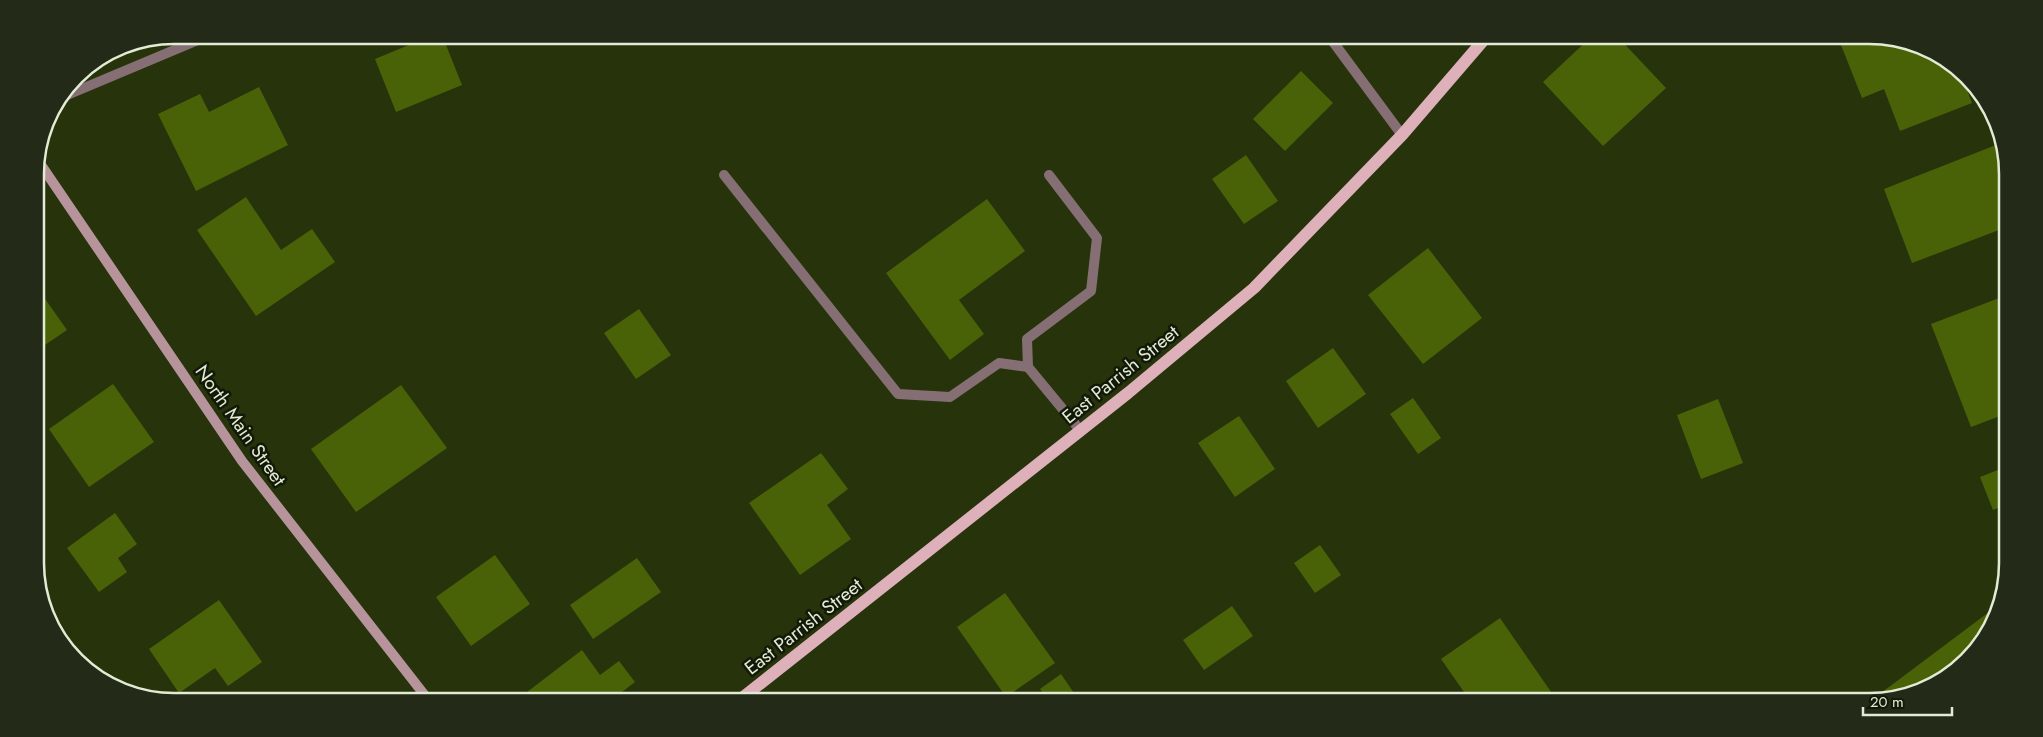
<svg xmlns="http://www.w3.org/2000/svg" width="2043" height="737" font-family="Jost,sans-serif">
	<rect width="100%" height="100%" fill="#27330b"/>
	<g fill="#4a6207">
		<polygon points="433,35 442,35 462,85 396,112 375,59"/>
		<polygon points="1593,35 1616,35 1666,88 1603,146 1543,82"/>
		<polygon points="1837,35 1869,35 1914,42 1961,74 1972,103 1900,131 1884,89 1862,98"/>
		<polygon points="1301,71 1333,103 1285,151 1253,119"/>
		<polygon points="259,87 288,145 196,191 158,114 200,94 209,112"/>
		<polygon points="2001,143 2007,155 2007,227 1912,263 1884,189"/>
		<polygon points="1246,155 1278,201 1244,224 1212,179"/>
		<polygon points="246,197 281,250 312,229 335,262 256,316 197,230"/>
		<polygon points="987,199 1025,251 959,300 984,334 950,360 886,273"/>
		<polygon points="1428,248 1482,318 1423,364 1368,295"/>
		<polygon points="36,286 67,330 36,351"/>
		<polygon points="2007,295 2008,413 1971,427 1931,324"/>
		<polygon points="639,309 671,355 636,379 604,333"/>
		<polygon points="1333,348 1366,394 1318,428 1286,381"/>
		<polygon points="113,384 154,442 89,487 49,429"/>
		<polygon points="401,385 447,448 356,512 311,449"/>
		<polygon points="1413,398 1441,438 1418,454 1390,414"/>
		<polygon points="1718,399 1743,463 1701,479 1677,415"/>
		<polygon points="1239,416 1275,469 1235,497 1198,443"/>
		<polygon points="821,453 848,489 827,505 851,539 800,575 749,503"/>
		<polygon points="2008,466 2008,504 1993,510 1980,477"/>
		<polygon points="115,513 137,544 118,558 127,572 99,592 67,548"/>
		<polygon points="1320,545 1341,575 1315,593 1294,563"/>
		<polygon points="495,555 530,604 471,646 436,597"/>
		<polygon points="637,558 661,592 593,639 570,605"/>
		<polygon points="1005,593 1055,663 1006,697 957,627"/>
		<polygon points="219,600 262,662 228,686 215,668 179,693 149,649"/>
		<polygon points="2001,603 2001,608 1954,673 1878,702 1869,702"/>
		<polygon points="1232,606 1253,636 1204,670 1183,640"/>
		<polygon points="1500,618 1558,702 1471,702 1441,659"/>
		<polygon points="582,650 600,675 619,661 635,682 609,702 514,702"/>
		<polygon points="1061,674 1080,702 1049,702 1040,689"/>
	</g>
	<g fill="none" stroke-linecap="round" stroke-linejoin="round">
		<g stroke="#856f74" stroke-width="10">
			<polyline points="724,175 898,394 950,397 999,363 1028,367"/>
			<polyline points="1049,175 1097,238 1091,291 1027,339 1028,367 1080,430"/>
		</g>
		<g stroke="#856f74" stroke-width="10">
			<polyline points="1328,35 1402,135"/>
			<polyline points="60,98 210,35"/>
		</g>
		<polyline stroke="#b7949b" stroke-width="10" points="37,159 242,461 430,702"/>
		<polyline stroke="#ddb0ba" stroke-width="12" points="737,702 1128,393 1254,288 1402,135 1488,35"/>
	</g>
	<g text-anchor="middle" stroke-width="5" stroke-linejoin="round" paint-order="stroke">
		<g font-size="19" fill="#e2ebd4" stroke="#131908">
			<text transform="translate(1120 374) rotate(-39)" y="7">East Parrish Street</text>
			<text transform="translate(241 425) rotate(55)" y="7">North Main Street</text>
			<text transform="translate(803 626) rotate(-38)" y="7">East Parrish Street</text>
		</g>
	</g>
	<path d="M0 0H2043V737H0ZM174 44H1869A130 130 0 0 1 1999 174V563A130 130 0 0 1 1869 693H174A130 130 0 0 1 44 563V174A130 130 0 0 1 174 44Z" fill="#242a18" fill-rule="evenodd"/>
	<path fill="none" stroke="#e2ebd4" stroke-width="2.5" d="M174 44H1869A130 130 0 0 1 1999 174V563A130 130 0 0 1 1869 693H174A130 130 0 0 1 44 563V174A130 130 0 0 1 174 44Z"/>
	<path d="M1863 707v8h89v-8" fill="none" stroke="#e2ebd4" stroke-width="2.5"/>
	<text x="1870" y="707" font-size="15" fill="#e2ebd4" stroke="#131908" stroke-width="4" paint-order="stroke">20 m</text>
</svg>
